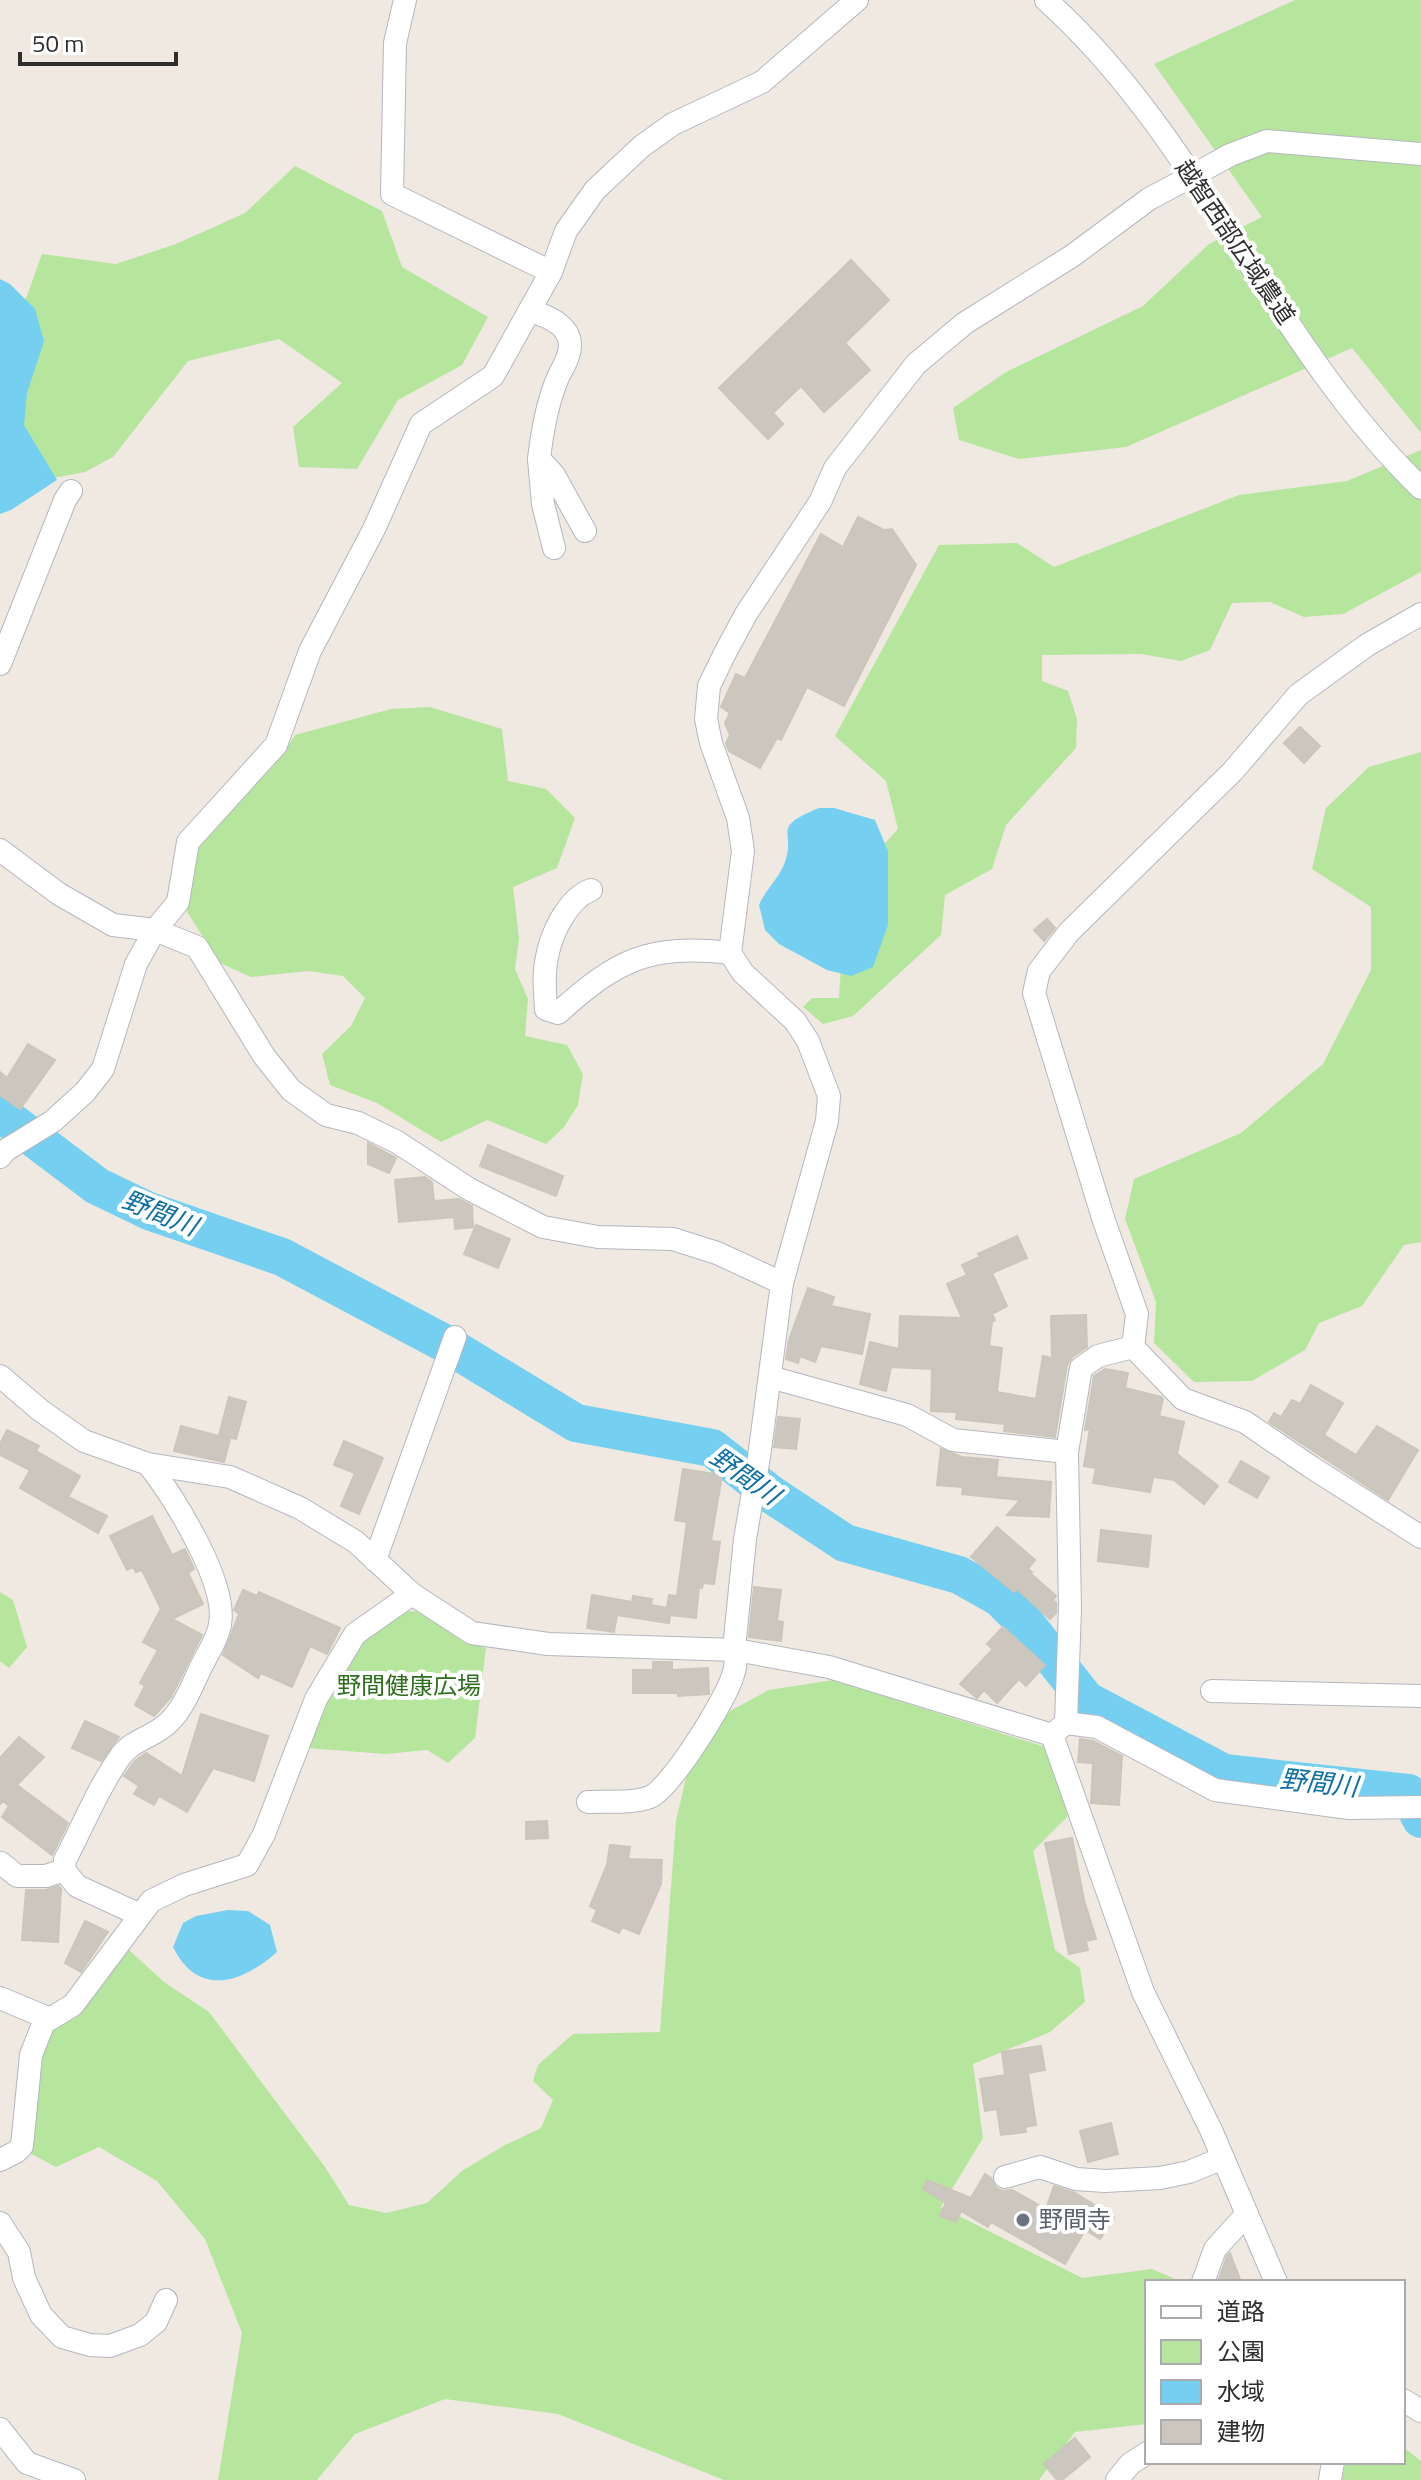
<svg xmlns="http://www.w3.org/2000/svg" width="1421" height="2480" font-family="'Titillium Web','Noto Sans JP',sans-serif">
	<rect width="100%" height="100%" fill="#efe9e1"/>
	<g fill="#b6e59e">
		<polygon points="1295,0 1421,0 1421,433 1352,348 1126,447 1019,459 959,440 953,408 1006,372 1143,306 1209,244 1262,217 1154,64"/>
		<polygon points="295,166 382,211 402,267 488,317 462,365 398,400 357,469 299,467 293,427 342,383 279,339 188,361 113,457 85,472 22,484 0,314 18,321 42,254 116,264 176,244 245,213"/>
		<polygon points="1421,450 1421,572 1343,614 1304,617 1270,602 1232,603 1210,650 1181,661 1141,654 1042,655 1042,681 1068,691 1077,719 1076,748 1006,825 992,869 945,895 941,935 853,1016 823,1024 803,1007 812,998 839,998 842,951 864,866 898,829 886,781 835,736 939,545 1017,543 1054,567 1239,495 1347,481"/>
		<polygon points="430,707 502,729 508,781 546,789 575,818 557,868 513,887 519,938 515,969 528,999 525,1036 567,1045 583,1074 578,1105 564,1127 546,1144 487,1120 441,1142 377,1103 330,1085 322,1054 351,1026 365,998 343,976 308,971 251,977 220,963 187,912 197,849 282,756 295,735 391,709"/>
		<polygon points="1421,752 1421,1242 1404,1245 1362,1306 1319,1323 1305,1350 1252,1381 1194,1382 1154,1343 1156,1302 1125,1219 1134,1179 1241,1133 1323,1064 1371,970 1371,907 1312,869 1326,808 1369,767"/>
		<polygon points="0,1592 13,1600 27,1647 9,1668 0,1661"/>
		<polygon points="417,1611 462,1641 486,1648 475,1738 448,1763 427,1750 386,1754 307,1748 313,1720 358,1638 399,1612"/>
		<polygon points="833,1680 1045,1747 1068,1816 1033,1851 1055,1950 1080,1968 1085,2002 1050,2032 973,2064 983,2138 941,2207 1082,2278 1152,2269 1182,2282 1147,2282 1147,2424 1075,2432 1039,2480 724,2480 558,2414 445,2399 355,2434 317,2480 218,2480 242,2333 205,2239 157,2181 99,2147 56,2167 26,2151 46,2030 80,2015 129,1950 164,1982 209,2012 325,2167 349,2205 386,2213 427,2203 462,2171 503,2146 541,2128 553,2100 533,2081 538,2065 573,2034 660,2032 676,1821 693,1748 730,1711 769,1690"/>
		<polygon points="1403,2447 1421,2461 1421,2480 1342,2480 1345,2462 1403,2462"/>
	</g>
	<g fill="#75cff0">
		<polygon points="0,279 10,284 35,309 44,341 27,393 24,425 57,480 11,510 0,514"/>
		<path d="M 819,808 L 834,808 L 875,820 L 888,851 L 888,925 L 873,967 L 851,976 L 827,970 L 779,944 L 765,930 L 759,905 C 765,891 776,881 783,867 C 799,831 767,829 819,808 Z"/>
		<path d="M 228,1910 L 248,1911 L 270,1925 L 277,1952 C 242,1983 198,1998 173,1947 L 183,1923 L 196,1916 Z"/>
	</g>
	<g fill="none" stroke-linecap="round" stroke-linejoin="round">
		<polyline stroke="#75cff0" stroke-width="38" points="0,1113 97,1186 149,1211 282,1257 446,1344 576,1423 712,1448 772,1495 845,1543 959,1575 1000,1598 1027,1625 1086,1700 1224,1773 1408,1793 1421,1819"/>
	</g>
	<g fill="#cbc7bf" stroke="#cbc5ba" stroke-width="2">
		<polygon points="851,260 889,300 845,343 870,370 824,412 801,386 773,413 783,424 768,439 719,388"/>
		<polygon points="858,517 884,530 892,529 916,565 844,706 807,687 781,740 777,738 760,768 729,751 726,743 730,735 725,723 730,713 721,707 736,674 745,678 821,534 843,547"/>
		<polygon points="1300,727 1320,746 1304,763 1284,743"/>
		<polygon points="1047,919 1055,928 1044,941 1034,930"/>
		<polygon points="28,1044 55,1060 20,1109 0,1095 0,1072 7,1078"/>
		<polygon points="368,1143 396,1158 389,1173 368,1164"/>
		<polygon points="488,1145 563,1176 556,1196 480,1166"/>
		<polygon points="425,1177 432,1182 434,1201 459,1199 472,1206 473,1227 455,1229 454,1217 399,1222 395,1180"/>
		<polygon points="476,1225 510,1239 498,1268 464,1254"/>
		<polygon points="1017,1236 1027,1258 992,1273 1007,1306 992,1314 995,1320 992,1322 989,1346 1002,1348 997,1392 1036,1399 1043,1356 1052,1358 1051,1316 1086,1315 1087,1347 1072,1357 1067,1365 1055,1437 1004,1431 1005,1424 956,1419 957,1412 931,1411 932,1369 891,1367 886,1391 860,1384 870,1342 899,1349 900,1316 962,1318 947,1284 967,1275 962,1265 980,1257 978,1254"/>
		<polygon points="808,1288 834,1297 831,1306 870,1314 862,1354 821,1346 815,1362 800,1356 798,1363 786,1359 789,1340"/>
		<polygon points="1105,1369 1128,1373 1125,1388 1161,1397 1163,1399 1159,1416 1184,1422 1177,1454 1218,1486 1204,1504 1174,1480 1153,1477 1150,1492 1093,1483 1096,1468 1084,1466 1090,1429 1085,1430 1094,1376"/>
		<polygon points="1311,1385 1343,1403 1324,1435 1356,1455 1377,1426 1418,1450 1388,1500 1269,1422 1274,1413 1281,1417 1292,1400 1300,1404"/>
		<polygon points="229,1397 246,1402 236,1439 219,1435"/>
		<polygon points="778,1417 800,1419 796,1449 774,1447"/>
		<polygon points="181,1426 230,1439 224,1462 174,1451"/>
		<polygon points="7,1430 39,1446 36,1451 80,1476 68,1497 107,1516 98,1533 20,1488 30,1470 0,1455 0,1444"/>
		<polygon points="344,1441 383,1458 359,1514 341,1506 355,1473 334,1465"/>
		<polygon points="941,1449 962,1457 998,1460 996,1477 1051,1482 1049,1517 1007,1515 1020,1500 962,1494 963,1487 937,1485"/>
		<polygon points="1241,1461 1269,1477 1257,1498 1229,1482"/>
		<polygon points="683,1469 722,1475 711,1541 720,1542 714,1584 703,1583 702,1588 699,1587 696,1618 670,1615 669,1623 617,1615 614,1632 587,1628 592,1595 632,1602 633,1596 652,1599 651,1605 667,1608 669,1595 677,1596 687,1522 675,1520"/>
		<polygon points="152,1516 172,1555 185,1549 194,1569 188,1573 203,1604 172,1619 202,1635 171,1697 154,1716 135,1705 145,1686 140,1683 158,1650 143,1642 161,1609 142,1570 136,1572 133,1567 127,1570 110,1536"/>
		<polygon points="997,1527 1035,1560 1028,1569 1032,1572 1030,1573 1056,1596 1053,1600 1056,1603 1056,1613 1050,1619 1017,1589 1014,1592 971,1557"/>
		<polygon points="1101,1530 1151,1536 1148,1567 1098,1561"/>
		<polygon points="754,1587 781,1590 777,1621 783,1622 781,1641 749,1637"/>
		<polygon points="243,1590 257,1596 259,1592 340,1628 327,1654 310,1646 292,1687 261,1673 258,1678 223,1655 239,1614 234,1610"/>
		<polygon points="1003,1627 1045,1665 1026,1686 1019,1679 997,1703 984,1690 977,1698 960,1684 993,1649 987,1644"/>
		<polygon points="653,1662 672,1662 672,1670 708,1668 709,1694 678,1696 678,1693 633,1693 633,1670 653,1670"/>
		<polygon points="350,1670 363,1676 354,1694 340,1686"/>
		<polygon points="201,1714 268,1736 254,1781 213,1768 187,1812 159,1796 154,1805 134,1794 139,1786 124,1776 135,1761 146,1753 182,1776"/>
		<polygon points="85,1721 119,1737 101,1761 72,1748"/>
		<polygon points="19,1737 44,1757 17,1785 68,1823 52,1855 2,1817 9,1806 3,1801 0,1804 0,1758"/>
		<polygon points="1080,1739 1093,1741 1122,1756 1119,1805 1091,1803 1093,1763 1078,1762"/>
		<polygon points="547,1821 548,1838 526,1839 526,1822"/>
		<polygon points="1072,1838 1084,1900 1096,1939 1086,1941 1088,1950 1069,1954 1045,1843"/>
		<polygon points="610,1845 630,1847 628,1859 662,1860 661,1884 639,1934 622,1927 619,1933 592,1921 597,1910 590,1906 607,1865"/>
		<polygon points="59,1886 61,1889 58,1942 22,1940 26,1890 46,1890"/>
		<polygon points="85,1921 108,1932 81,1972 65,1963"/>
		<polygon points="1041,2046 1045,2070 1028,2073 1036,2125 1025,2127 1026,2132 1001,2135 997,2109 985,2111 980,2079 1005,2075 1002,2052"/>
		<polygon points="1111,2123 1118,2154 1088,2162 1080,2131"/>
		<polygon points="985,2174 991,2178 996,2188 1002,2191 1012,2190 1046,2209 1054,2186 1075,2193 1114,2217 1100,2239 1085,2230 1065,2264 991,2222 988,2227 961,2211 956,2222 940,2216 946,2203 923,2189 927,2180 971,2198"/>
		<polygon points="1230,2253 1241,2282 1218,2282 1227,2256"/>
		<polygon points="1075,2438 1090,2457 1062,2480 1057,2480 1044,2464"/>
	</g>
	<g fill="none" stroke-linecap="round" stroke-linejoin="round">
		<defs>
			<g id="minor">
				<path d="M 1046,0 C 1200,138 1272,344 1421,488"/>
				<polyline points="551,272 566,231 595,190 642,146 673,124 762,82 857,0"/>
				<path d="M 529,311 C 550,316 578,329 568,356 C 565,366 558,375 555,385 C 546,409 542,433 539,459 L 554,475 L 585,531"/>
				<polyline points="539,459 543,504 554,548"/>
				<polyline points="0,664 65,500 71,491"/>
				<polyline points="0,850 59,894 113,925 155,930 197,947 264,1056 291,1090 326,1115 358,1123 397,1142 469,1189 543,1227 598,1237 673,1239 717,1253 782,1283"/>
				<path d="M 591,890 C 568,898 551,934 547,957 C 543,974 545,992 546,1009 L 558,1013 C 618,959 649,944 730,953"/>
				<polyline points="0,1157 6,1150 53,1121 85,1092 103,1069 136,964 155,930 178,902 188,842 276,745 310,651 374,529 421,424 493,376 551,272 392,194 395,43 405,0"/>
				<polyline points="1133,1347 1137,1314 1104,1221 1034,993 1039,971 1069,932 1233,771 1298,695 1367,645 1421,614"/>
				<polyline points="1133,1347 1183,1399 1245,1422 1311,1467 1421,1537"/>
				<polyline points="0,1376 40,1410 84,1441 148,1464 230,1477 300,1508 356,1542 412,1594 472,1633 548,1644 736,1650 829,1667 1052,1735"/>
				<polyline points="770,1377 907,1415 953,1440 1067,1452"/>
				<polyline points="375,1560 455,1337"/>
				<polyline points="734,1649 745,1539 759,1457 782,1283 827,1121 829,1096 808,1041 795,1021 743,973 730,953 743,851 738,818 711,743 706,719 709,686 725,653 746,614 820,502 835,468 916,364 965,323 1072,256 1149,199 1192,176 1230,155 1267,141 1421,154"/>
				<polyline points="1212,1691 1421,1696"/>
				<polyline points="1066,1723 1097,1727 1215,1790 1349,1808 1421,1807"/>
				<polyline points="1052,1735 1143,1992 1211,2130 1276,2282"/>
				<polyline points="1052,1735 1066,1723 1070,1608 1067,1452 1081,1368 1098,1356 1133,1347"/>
				<path d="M 588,1802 C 607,1801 632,1804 650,1797 C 671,1788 727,1698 733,1675 C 736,1667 736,1658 736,1650"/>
				<polyline points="1,1863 17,1876 46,1876 64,1870"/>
				<path d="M 140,1915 L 77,1886 L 64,1870 L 65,1860 C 83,1826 98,1788 120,1757 C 132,1739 155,1737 169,1722 C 183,1709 192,1686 200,1669 C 206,1656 218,1639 220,1624 C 228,1583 173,1496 148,1464"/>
				<polyline points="0,1998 50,2019 73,2005 151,1901 184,1885 247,1865 264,1834 316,1699 355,1634 412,1594"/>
				<polyline points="0,2160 16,2152 22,2146 31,2055 46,2017"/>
				<polyline points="1005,2177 1040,2167 1076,2179 1105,2181 1160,2178 1189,2172 1223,2158"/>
				<polyline points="0,2223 19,2252 24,2278 41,2315 62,2337 90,2345 110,2346 140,2335 156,2322 166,2300"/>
				<polyline points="1203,2282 1215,2249 1247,2214"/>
				<polyline points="1403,2400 1421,2411"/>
				<polyline points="0,2429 27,2463 74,2480"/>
				<polyline points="1117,2480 1130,2464 1147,2453"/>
				<polyline points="1330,2480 1333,2462"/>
			</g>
		</defs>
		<use href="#minor" stroke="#b4b7c1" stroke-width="24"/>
		<use href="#minor" stroke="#fff" stroke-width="22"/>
	</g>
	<circle fill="#6b7280" stroke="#fff" stroke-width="3" cx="1023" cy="2220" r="8"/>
	<g text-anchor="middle" stroke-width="8" stroke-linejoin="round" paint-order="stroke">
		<g font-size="24" fill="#2e2e2e" stroke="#fff">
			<text transform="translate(1235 242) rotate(56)" y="8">越智西部広域農道</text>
		</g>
		<g font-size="24" fill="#2c6e1b" stroke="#fff">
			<text x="409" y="1694">野間健康広場</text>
		</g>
		<g font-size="24" fill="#5b616d" stroke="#fff" text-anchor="start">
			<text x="1039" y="2228">野間寺</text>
		</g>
		<g font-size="26" font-style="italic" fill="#0d6fa3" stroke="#fff">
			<text transform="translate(160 1213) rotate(22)" y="9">野間川</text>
			<text transform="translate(745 1476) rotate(35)" y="9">野間川</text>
			<text transform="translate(1319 1783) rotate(6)" y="9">野間川</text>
		</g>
	</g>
	<rect x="1145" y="2280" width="260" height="184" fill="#ffffff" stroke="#ababab" stroke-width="2"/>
	<rect x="1161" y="2306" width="40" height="12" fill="#ffffff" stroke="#ababab" stroke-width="2"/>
	<text x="1217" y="2320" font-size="24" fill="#2e2e2e">道路</text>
	<rect x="1161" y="2340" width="40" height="24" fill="#b6e59e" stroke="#ababab" stroke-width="2"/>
	<text x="1217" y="2360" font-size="24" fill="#2e2e2e">公園</text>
	<rect x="1161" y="2380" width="40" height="24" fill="#75cff0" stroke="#ababab" stroke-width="2"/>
	<text x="1217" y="2400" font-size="24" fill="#2e2e2e">水域</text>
	<rect x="1161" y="2420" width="40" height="24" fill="#cbc7bf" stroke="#ababab" stroke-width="2"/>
	<text x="1217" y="2440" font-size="24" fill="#2e2e2e">建物</text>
	<path d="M20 52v12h156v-12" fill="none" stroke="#2e2e2e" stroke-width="4"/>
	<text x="32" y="52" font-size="24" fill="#2e2e2e" stroke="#ffffff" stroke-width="6" paint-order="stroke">50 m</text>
</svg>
